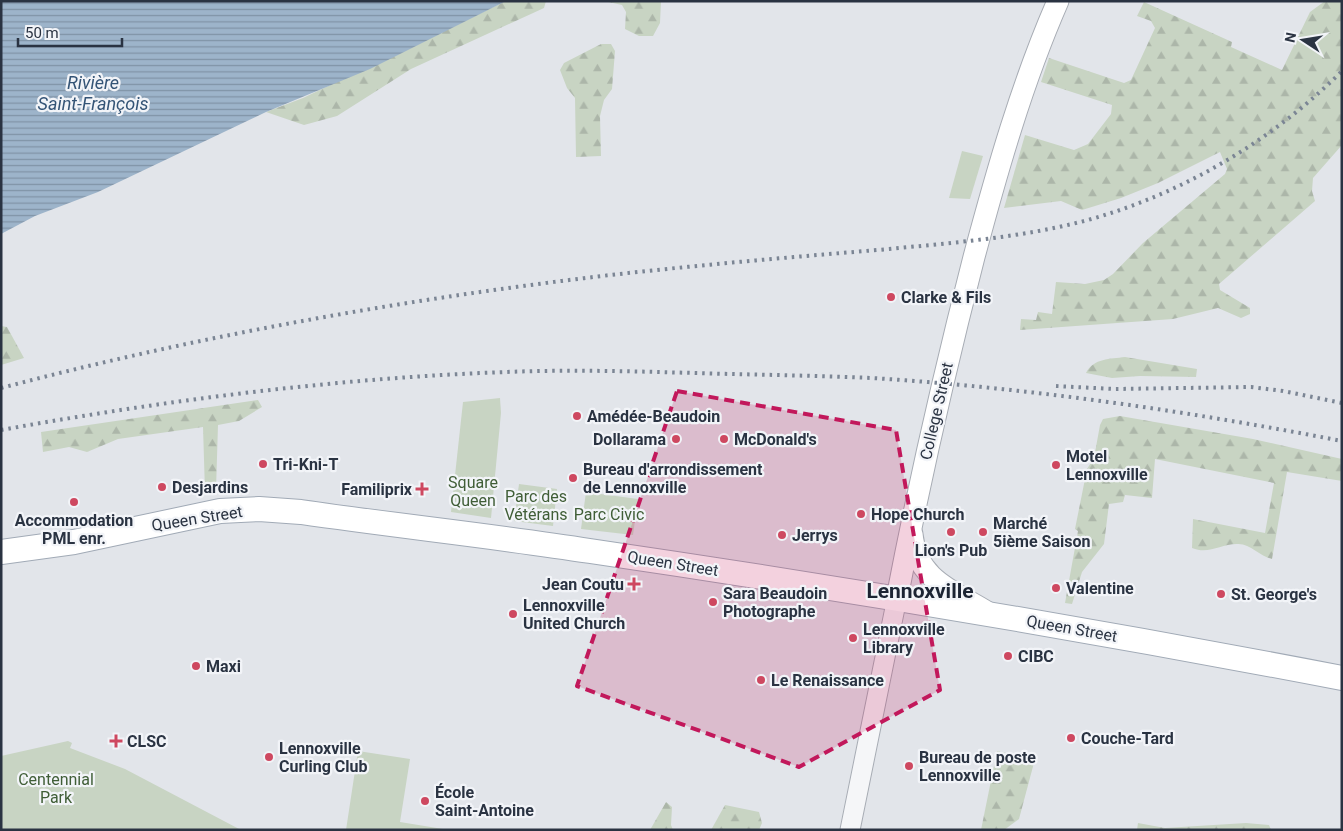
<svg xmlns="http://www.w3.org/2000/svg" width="1343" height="831" font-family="Roboto,sans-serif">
	<defs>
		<pattern id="forest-firs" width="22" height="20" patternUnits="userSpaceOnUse" patternTransform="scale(1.25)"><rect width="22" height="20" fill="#c8d4c3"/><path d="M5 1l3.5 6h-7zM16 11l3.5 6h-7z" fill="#acb6a9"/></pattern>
		<pattern id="water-rules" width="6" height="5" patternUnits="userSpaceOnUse" patternTransform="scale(1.25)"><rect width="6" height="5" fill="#9db4ca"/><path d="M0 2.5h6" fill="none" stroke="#8093a6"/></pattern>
	</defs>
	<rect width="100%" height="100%" fill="#e2e5ea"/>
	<g fill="#c8d4c3">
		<polygon points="962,151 983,156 970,199 949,198"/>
		<polygon points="500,398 501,413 491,518 451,512 463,402"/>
		<polygon points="519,484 557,489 553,526 514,521"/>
		<polygon points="586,492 638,499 633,535 581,529"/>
		<polygon points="68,741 72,743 70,748 125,769 241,830 1,830 1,756"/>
		<polygon points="358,751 410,759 400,822 449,830 346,830"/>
	</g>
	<g fill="url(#forest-firs)">
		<polygon points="506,1 546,1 544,8 411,69 337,116 304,125 266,112 303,98"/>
		<polygon points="604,1 661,1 660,23 653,36 639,36 625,29 626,12 622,5"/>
		<polygon points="1325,1 1342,1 1342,145 1313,178 1312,191 1315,201 1219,284 1220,290 1250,308 1250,314 1241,318 1218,308 1173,319 1020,330 1021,319 1036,320 1038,312 1052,314 1056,282 1085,284 1104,280 1113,274 1143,243 1225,174 1227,169 1220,152 1158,183 1121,198 1082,210 1061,201 1004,208 1025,135 1074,150 1088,144 1111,114 1112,105 1041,82 1049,58 1124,83 1131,80 1155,28 1151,21 1137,16 1144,2 1232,42 1231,47 1282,70 1310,12"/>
		<polygon points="601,44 611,44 615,51 612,89 604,100 600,116 601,156 576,157 575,98 567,88 560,70 564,63"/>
		<polygon points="1,326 7,327 24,358 1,365"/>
		<path d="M 1125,357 L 1197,369 L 1196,377 L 1140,376 L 1112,378 L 1086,373 C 1094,358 1110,359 1125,357 Z"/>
		<polygon points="258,400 262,407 239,421 218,425 216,490 205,492 203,427 118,439 87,452 69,447 43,452 41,432"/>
		<path d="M 1120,416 L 1253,439 L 1342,459 L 1342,481 L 1287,472 L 1272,559 C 1259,556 1250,543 1237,544 C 1220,544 1209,555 1192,548 L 1193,519 L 1265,533 L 1274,483 L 1155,459 L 1152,498 L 1125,495 L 1123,502 L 1109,504 L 1104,544 L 1082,572 L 1072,604 L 1065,603 L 1078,531 L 1075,529 L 1087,469 L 1094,458 L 1100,425 L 1103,419 Z"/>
		<polygon points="997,751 1035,759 1019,819 1004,830 981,830"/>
		<polygon points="666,802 672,807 671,825 673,830 650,830"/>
		<polygon points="725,805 759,812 762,823 759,830 711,830"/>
		<polygon points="1138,823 1165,828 1246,823 1269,825 1271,830 1137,830"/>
	</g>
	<polygon fill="url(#water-rules)" points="1,1 506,1 370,69 266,112 98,192 35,216 1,234"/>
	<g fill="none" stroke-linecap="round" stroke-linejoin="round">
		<defs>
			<polyline id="tertiary" points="850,830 897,598"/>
			<g id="secondary">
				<path d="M 912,534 C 916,579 953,591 987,612"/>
				<path d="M 897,598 C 919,483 945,370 974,257 C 997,171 1022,83 1058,1"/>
			</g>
			<path id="primary" d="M 1,552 L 74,542 L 220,511 L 259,509 L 301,512 C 397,526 494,536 590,551 C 842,588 1092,630 1342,678"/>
		</defs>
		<use href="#tertiary" stroke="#a7acb4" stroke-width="21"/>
		<use href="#secondary" stroke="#a7acb4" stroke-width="23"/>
		<use href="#primary" stroke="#a1aab6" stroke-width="26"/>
		<use href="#tertiary" stroke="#f5f6f8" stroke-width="19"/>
		<use href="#secondary" stroke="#fff" stroke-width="21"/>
		<use href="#primary" stroke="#fff" stroke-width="24"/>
		<g stroke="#7b8594" stroke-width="4" stroke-dasharray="2.5 5" stroke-linecap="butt">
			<polyline points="1056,386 1115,389 1251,387 1283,391 1342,403"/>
			<path d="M 1,388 C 198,336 400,300 602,276 C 697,265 793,257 889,249 C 960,242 1042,236 1111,213 C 1197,185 1278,135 1342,71"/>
			<path d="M 1,430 C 168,400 337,378 506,372 C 580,369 655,372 730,374 C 777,375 825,376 872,378 C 1030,388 1187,411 1342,441"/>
		</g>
	</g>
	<path fill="#c2185b" fill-opacity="0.2" stroke="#c2185b" stroke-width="4" stroke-dasharray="10 6" stroke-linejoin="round" d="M 677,391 L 896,430 L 940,690 L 799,767 L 577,686 Z"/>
	<g fill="#ce4860" stroke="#f2f4f8" stroke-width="2">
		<circle cx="891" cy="297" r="5"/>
		<circle cx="577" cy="416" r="5"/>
		<circle cx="676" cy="439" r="5"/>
		<circle cx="724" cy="439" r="5"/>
		<circle cx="263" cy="464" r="5"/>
		<circle cx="1056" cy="465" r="5"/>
		<circle cx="573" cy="478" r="5"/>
		<circle cx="162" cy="487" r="5"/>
		<path d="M419.5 481.5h5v5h5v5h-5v5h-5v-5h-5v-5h5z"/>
		<circle cx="74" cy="502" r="5"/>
		<circle cx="861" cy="514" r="5"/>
		<circle cx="951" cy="532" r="5"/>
		<circle cx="983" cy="532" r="5"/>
		<circle cx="782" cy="535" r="5"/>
		<path d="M631.5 576.5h5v5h5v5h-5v5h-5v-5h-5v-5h5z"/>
		<circle cx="1056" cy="588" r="5"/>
		<circle cx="1221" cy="594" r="5"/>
		<circle cx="713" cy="602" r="5"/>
		<circle cx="513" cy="614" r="5"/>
		<circle cx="853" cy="638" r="5"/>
		<circle cx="1008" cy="656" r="5"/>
		<circle cx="196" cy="666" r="5"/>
		<circle cx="761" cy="680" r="5"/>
		<circle cx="1071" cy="738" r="5"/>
		<path d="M113.5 733.5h5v5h5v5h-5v5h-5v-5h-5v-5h5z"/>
		<circle cx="269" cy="757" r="5"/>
		<circle cx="909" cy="766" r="5"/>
		<circle cx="425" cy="801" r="5"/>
	</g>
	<g text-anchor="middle" stroke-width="4.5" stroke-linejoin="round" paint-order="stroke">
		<g font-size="16" font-weight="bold" fill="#2a3342" stroke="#f2f4f8" text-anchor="start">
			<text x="901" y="303">Clarke &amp; Fils</text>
			<text x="587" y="422">Amédée-Beaudoin</text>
			<text x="666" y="445" text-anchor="end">Dollarama</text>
			<text x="734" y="445">McDonald's</text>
			<text x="1066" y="462">Motel<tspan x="1066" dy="18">Lennoxville</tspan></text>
			<text x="273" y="470">Tri-Kni-T</text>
			<text x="583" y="475">Bureau d'arrondissement<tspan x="583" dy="18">de Lennoxville</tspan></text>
			<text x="172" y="493">Desjardins</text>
			<text x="412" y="495" text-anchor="end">Familiprix</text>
			<text x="871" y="520">Hope Church</text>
			<text x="74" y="526" text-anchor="middle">Accommodation<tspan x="74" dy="18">PML enr.</tspan></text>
			<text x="993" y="529">Marché<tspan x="993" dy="18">5ième Saison</tspan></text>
			<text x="792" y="541">Jerrys</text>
			<text x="951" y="556" text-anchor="middle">Lion's Pub</text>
			<text x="624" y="590" text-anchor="end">Jean Coutu</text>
			<text x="1066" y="594">Valentine</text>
			<text x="723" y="599">Sara Beaudoin<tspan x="723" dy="18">Photographe</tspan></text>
			<text x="1231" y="600">St. George's</text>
			<text x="523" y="611">Lennoxville<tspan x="523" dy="18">United Church</tspan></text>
			<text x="863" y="635">Lennoxville<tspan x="863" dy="18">Library</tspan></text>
			<text x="1018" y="662">CIBC</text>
			<text x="206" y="672">Maxi</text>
			<text x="771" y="686">Le Renaissance</text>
			<text x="1081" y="744">Couche-Tard</text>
			<text x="127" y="747">CLSC</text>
			<text x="279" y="754">Lennoxville<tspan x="279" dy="18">Curling Club</tspan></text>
			<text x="919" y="763">Bureau de poste<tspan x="919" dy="18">Lennoxville</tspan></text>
			<text x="435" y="798">École<tspan x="435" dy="18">Saint-Antoine</tspan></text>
		</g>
		<g font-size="16" fill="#2a3342" stroke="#f2f4f8">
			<text transform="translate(936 411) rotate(-77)" y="6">College Street</text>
			<text transform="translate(197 518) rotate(-9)" y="6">Queen Street</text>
			<text transform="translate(673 563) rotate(9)" y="6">Queen Street</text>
			<text transform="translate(1072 628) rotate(10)" y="6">Queen Street</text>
		</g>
		<g font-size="16" fill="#405e37" stroke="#f2f4f8">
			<text x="473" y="488">Square<tspan x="473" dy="18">Queen</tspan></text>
			<text x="536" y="502">Parc des<tspan x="536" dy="18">Vétérans</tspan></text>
			<text x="609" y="520">Parc Civic</text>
			<text x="56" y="785">Centennial<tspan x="56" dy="18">Park</tspan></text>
		</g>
		<g font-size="18" font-style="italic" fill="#345476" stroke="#f2f4f8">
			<text x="93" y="89">Rivière<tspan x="93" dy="21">Saint-François</tspan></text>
		</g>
		<g font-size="21" font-weight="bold" fill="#1c2433" stroke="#f2f4f8">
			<text x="920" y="598">Lennoxville</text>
		</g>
	</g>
	<rect width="1343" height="831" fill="none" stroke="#2a3342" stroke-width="5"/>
	<g transform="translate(1303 40) rotate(282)" stroke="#f2f4f8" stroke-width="4" paint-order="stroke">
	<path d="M0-4L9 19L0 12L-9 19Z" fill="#2a3342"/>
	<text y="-8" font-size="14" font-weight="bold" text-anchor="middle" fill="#2a3342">N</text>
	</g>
	<path d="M18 38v8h104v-8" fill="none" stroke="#2a3342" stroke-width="2.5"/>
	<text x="25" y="38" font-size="15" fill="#2a3342" stroke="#f2f4f8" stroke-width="4" paint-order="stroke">50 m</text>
</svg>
